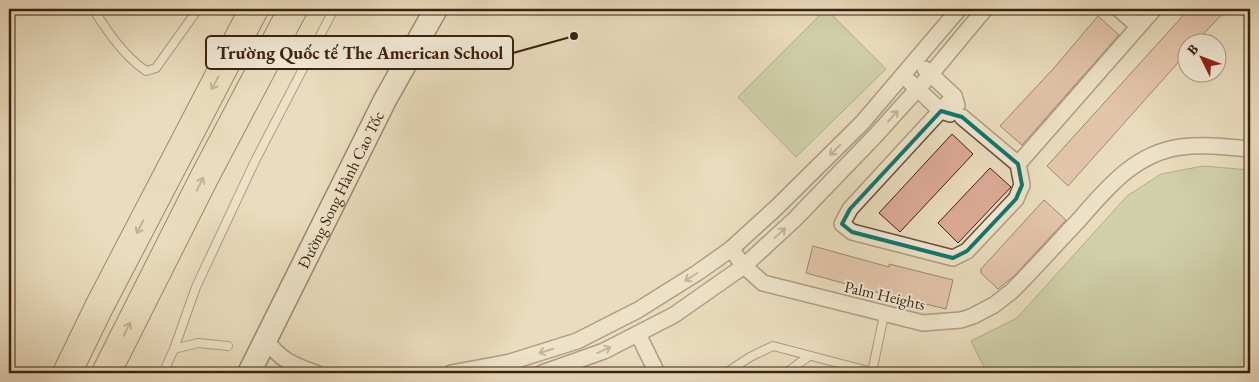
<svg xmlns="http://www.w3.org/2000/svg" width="1259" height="382" font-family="'EB Garamond',serif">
	<rect width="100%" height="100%" fill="#eadcbe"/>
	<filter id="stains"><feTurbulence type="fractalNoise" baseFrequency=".004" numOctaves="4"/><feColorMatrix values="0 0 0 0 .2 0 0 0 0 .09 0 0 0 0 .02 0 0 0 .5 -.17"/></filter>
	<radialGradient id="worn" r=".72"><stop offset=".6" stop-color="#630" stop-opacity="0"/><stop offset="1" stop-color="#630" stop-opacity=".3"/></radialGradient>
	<g fill="#b2c195" stroke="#787153">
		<polygon points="826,9 886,69 796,157 738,97"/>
		<polygon points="1203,166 1250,170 1250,373 987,373 971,341 1017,318 1127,196 1161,174"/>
	</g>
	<g fill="#dca998" stroke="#3d2111">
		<polygon points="1189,9 1227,9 1196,42 1186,42 1186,52 1175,66 1068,186 1047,166"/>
		<polygon points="1098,16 1119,35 1022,145 1000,126 1054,68"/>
		<polygon points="952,134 973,154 900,232 879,213"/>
		<polygon points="990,168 1011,187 958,243 938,223"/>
		<polygon points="1044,200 1066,220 1014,276 998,289 981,273 981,269"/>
		<polygon points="813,246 889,267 889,264 953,280 946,309 876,292 806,273"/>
	</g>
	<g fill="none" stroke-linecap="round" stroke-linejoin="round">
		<defs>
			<g id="lane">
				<path d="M 93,9 C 108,32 123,55 146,71 L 156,68 L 198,9"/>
				<polyline points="174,349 198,343 228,346"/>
				<polyline points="872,372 884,315"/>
				<polyline points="163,373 174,349 196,287 255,161 334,9"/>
				<polyline points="726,373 750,357 773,346 876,373"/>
				<polyline points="786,373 809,356"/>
			</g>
			<g id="street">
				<polyline points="1119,9 1138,26"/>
				<polyline points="925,69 954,96 957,105"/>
				<polyline points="910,82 941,111 950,114"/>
				<polyline points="954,96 850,209 842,224 852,232 953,258 967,251 1016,199 1022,185 1018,164 962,117"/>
				<polyline points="1018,164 1154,9"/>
				<path d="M 731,249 L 744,266 L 763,283 L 923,323 L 961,320 L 973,316 L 994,305 L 1012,291 C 1035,268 1056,244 1078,221 C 1107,188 1135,153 1181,147 C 1204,144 1228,147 1250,149"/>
				<polyline points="638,334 657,373"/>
				<path d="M 266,339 C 278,359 295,366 316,373"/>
				<polyline points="451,373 510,362 577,341 638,310 697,273 731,249 777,207 862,123 959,9"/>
				<polyline points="542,373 604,351 674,315 744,266 795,219 875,136 931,74 985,9"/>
			</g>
			<g id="secondary">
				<path id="s1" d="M 249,373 L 385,100 L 436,9"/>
			</g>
			<g id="highway">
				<polyline points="67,373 99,307 254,9"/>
				<polyline points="106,373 203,180 293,9"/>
			</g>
		</defs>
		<use href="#lane" stroke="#68503c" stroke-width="10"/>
		<use href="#street" stroke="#68503c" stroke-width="18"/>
		<use href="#secondary" stroke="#3d2111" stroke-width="25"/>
		<use href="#highway" stroke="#3d2111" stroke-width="30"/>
		<use href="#lane" stroke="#f1e8d5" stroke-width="8"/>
		<use href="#street" stroke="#f1e8d5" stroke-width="15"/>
		<use href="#secondary" stroke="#f1e8d5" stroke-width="22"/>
		<use href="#highway" stroke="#eadcbe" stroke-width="28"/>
	</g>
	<defs><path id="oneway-shaft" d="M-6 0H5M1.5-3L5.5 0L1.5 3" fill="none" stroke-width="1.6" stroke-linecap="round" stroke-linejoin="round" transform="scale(1.25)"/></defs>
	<g stroke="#947e68">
		<use href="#oneway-shaft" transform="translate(215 83) rotate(118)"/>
		<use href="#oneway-shaft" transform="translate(200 184) rotate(-63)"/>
		<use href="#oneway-shaft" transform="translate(140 227) rotate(117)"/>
		<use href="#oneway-shaft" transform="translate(127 329) rotate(-64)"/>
	</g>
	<g stroke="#978473">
		<use href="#oneway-shaft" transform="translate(893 116) rotate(-48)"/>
		<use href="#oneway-shaft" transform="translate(835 150) rotate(135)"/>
		<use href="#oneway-shaft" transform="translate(780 233) rotate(-43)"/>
		<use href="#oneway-shaft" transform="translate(691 277) rotate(148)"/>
		<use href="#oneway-shaft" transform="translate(604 350) rotate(-24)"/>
		<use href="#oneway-shaft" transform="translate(546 351) rotate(162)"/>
	</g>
	<path d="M0 0H1259V382H0ZM 941,111 L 962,117 L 1018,164 L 1022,185 L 1016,199 L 967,251 L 953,258 L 852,232 L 842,224 L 850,209 Z" fill="#eadcbe" fill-opacity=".55" fill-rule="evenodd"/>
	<path fill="none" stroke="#0f766e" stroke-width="4" stroke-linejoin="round" d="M 941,111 L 962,117 L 1018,164 L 1022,185 L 1016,199 L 967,251 L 953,258 L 852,232 L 842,224 L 850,209 Z"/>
	<g text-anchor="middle" stroke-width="4" stroke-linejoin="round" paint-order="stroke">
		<g font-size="16" fill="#3d2111" stroke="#f1e8d5">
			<text dy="6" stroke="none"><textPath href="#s1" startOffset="205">Đường Song Hành Cao Tốc</textPath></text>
			<text transform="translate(885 295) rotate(13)" y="6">Palm Heights</text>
		</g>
	</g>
	<path fill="none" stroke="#3d2111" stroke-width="2" d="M574 36L513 53"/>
	<circle fill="#3d2111" stroke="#f1e8d5" stroke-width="2" cx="574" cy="36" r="5"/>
	<rect fill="#f1e8d5" stroke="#3d2111" stroke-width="2" x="206" y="36" width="307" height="33" rx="5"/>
	<g font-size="18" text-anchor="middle" font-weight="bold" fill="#3d2111">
		<text x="360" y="59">Trường Quốc tế The American School</text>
	</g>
	<rect width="1259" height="382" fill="none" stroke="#eadcbe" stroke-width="30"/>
	<rect x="10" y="10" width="1239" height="362" fill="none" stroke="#3d2111" stroke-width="2.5"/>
	<rect x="15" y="15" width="1229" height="352" fill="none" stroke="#3d2111"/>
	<g transform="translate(1202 58) rotate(312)"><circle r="24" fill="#f1e8d5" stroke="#a99887"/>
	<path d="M0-4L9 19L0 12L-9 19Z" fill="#8f2418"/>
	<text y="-8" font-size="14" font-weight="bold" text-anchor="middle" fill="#3d2111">B</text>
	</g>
	<rect width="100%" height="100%" filter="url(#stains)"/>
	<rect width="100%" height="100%" fill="url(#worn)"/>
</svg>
